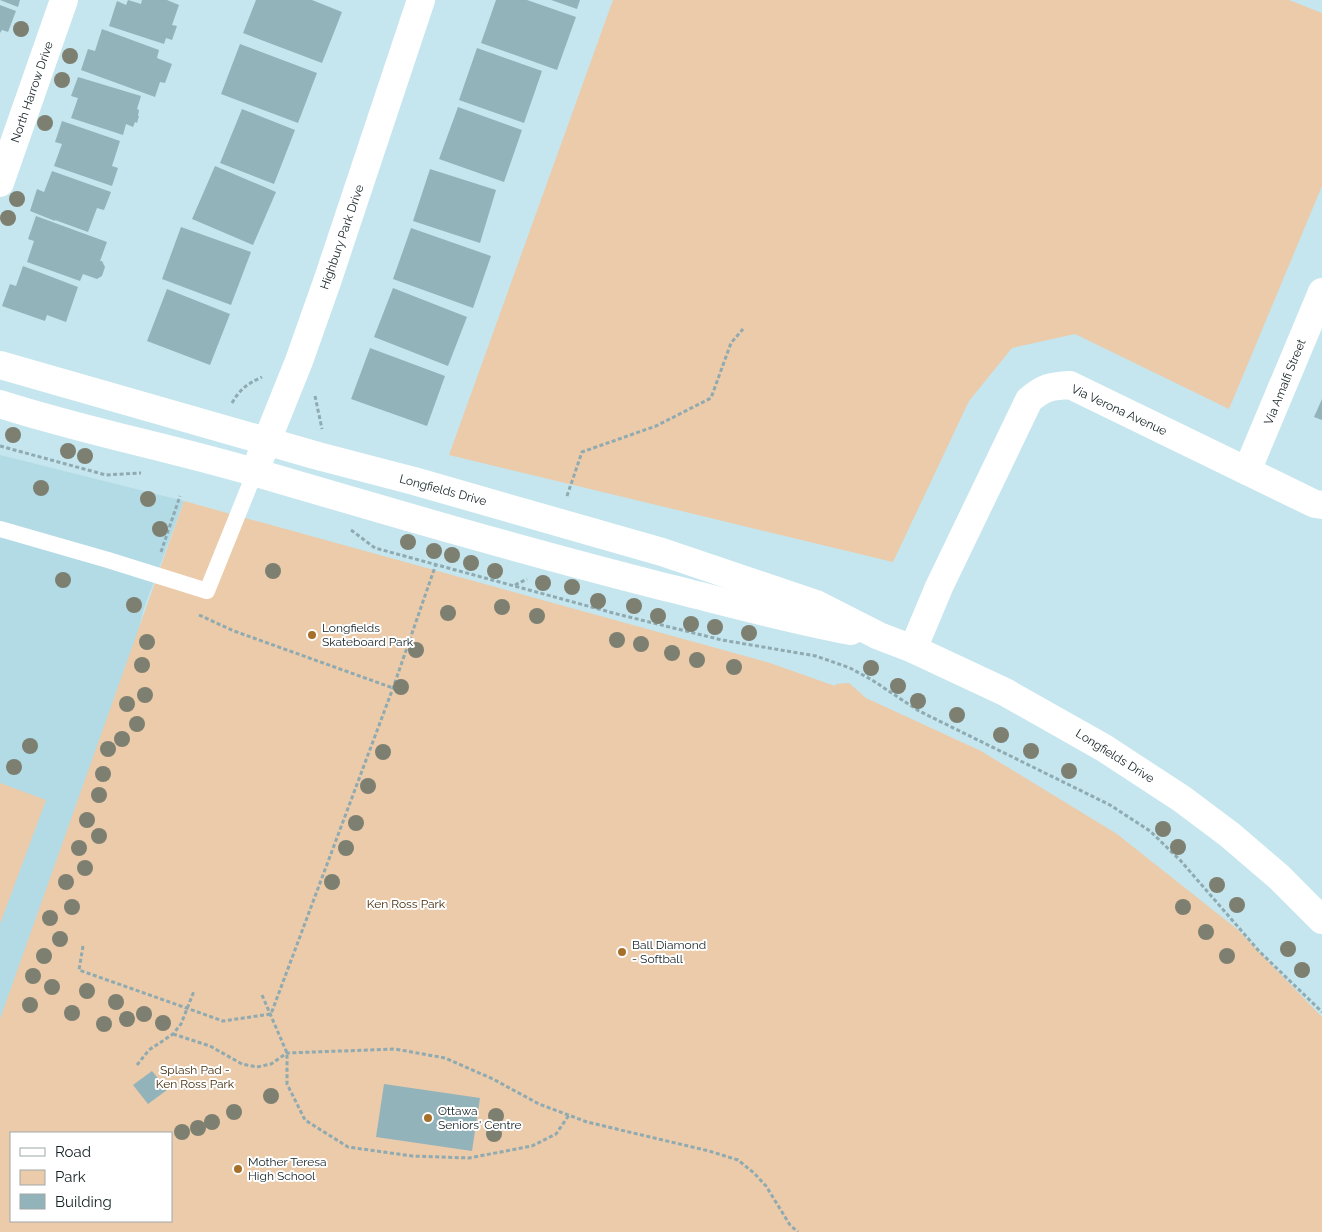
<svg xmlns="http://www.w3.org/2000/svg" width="1322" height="1232" font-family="Raleway,sans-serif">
	<rect width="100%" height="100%" fill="#c5e6ee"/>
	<polygon fill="#b2dbe5" points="0,455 184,501 144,608 130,664 0,1026"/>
	<g fill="#ebcbaa" fill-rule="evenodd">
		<polygon points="613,0 1289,0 1322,13 1322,186 1229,409 1075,334 1012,348 969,401 893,562 449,455"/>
		<path d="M 184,501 L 770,663 L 835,686 L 836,684 L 849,683 L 866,698 L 981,751 L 1117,834 L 1237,929 L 1322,1017 L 1322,1232 L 0,1232 L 0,1019 ZM 11,1133 L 171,1133 L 171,1221 L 11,1221 Z"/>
		<polygon points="0,783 46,800 0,924"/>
	</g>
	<g fill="#93b3bb">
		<polygon points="0,0 20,0 18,7"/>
		<polygon points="128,0 141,4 142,0 167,0 179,5 172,25 177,26 172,40 166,38 164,44 109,26 117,1 126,5"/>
		<polygon points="256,0 312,0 342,12 322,63 243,33"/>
		<polygon points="496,0 527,0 576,17 557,70 481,43"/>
		<polygon points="551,0 580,0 577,9"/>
		<polygon points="0,5 16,11 8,32 2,30 0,33"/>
		<polygon points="102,29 159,50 157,58 172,64 165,83 160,82 155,97 81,70 88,49 95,51"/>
		<polygon points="240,44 317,73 298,123 221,94"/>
		<polygon points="477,48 542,71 524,123 459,100"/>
		<polygon points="78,77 141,96 137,109 139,110 138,116 139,116 137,123 135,122 133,127 126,124 123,135 71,118 78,98 71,96"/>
		<polygon points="458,107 522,130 504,182 439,159"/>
		<polygon points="242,109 295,130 274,184 220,163"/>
		<polygon points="62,121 120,141 112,166 118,168 112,186 54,166 62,144 55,142"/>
		<polygon points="215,166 276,192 253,245 192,219"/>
		<polygon points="430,169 496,190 480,243 413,221"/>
		<polygon points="52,171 111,192 104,210 97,208 88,232 55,220 55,221 30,211 37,189 44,192"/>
		<polygon points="36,216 107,242 100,261 102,261 105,267 102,276 97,279 83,274 80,281 27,262 34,241 28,239"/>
		<polygon points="181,227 251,252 231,305 162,279"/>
		<polygon points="411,228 491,256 473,308 393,279"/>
		<polygon points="23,266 78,287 66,322 47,315 45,321 2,306 10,284 16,286"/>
		<polygon points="393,288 467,317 448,366 374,337"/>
		<polygon points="167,289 230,314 210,365 147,341"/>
		<polygon points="370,348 445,376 427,426 351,399"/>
		<polygon points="1322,399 1322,420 1314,417"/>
		<polygon points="152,1071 167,1090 148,1104 133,1085"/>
		<polygon points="384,1084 480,1098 472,1151 376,1137"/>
	</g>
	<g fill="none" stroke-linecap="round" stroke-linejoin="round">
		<g stroke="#8faab0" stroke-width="3" stroke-dasharray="4 2.5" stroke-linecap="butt">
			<polyline points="315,396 322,429"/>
			<path d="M 232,403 C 240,389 247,384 262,377"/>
			<polyline points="0,446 106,475 141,473"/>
			<polyline points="567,496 582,452 656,426 711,398 731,343 743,329"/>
			<polyline points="351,530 375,548 617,614 722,640 816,656 850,668 872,680 919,711 1110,805 1150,831 1180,860 1259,951 1322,1012"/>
			<polyline points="161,552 180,496"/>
			<polyline points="515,585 527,579"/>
			<polyline points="199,615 234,631 393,688"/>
			<polyline points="83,946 79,970 223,1021 271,1014 393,688 436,564"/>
			<polyline points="262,995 287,1053 287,1084 305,1120 348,1147 412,1156 469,1158 532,1146 556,1134 569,1115"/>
			<polyline points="173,1034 210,1046 242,1064 257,1067 271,1064 287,1053 395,1049 445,1058 493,1079 539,1104 587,1122 709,1151 738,1160 754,1173 766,1186 790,1225 798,1232"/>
			<polyline points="137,1065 149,1050 173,1034 181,1024 194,991"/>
		</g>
		<polyline stroke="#fff" stroke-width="16" points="0,529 108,560 207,591 255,472"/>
		<g stroke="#fff" stroke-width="28">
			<polyline points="0,183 64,0"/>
			<polyline points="1247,471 1322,292"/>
			<path d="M 913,649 L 939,587 L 1029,400 C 1044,387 1051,386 1070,385 L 1315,504 L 1322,505"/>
		</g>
		<g stroke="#fff" stroke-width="28">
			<polyline points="0,365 318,456 414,481 578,528 662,552 816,604 879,636 913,649 1005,692 1104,748 1182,799 1230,835 1279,877 1322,920"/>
			<path d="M 0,404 C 84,431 172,448 257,473 C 390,512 523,551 657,585 C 722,601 786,619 851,631"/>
			<polyline points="260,458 299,361 328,279 421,0"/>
		</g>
	</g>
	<g fill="#7d7f71">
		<circle cx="21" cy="29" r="8"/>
		<circle cx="70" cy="56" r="8"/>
		<circle cx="62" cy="80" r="8"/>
		<circle cx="45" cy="123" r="8"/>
		<circle cx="17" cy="199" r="8"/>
		<circle cx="8" cy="218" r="8"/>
		<circle cx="13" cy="435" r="8"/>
		<circle cx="68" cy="451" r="8"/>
		<circle cx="85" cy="456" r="8"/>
		<circle cx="41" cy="488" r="8"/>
		<circle cx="148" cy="499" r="8"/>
		<circle cx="160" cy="529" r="8"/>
		<circle cx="408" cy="542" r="8"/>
		<circle cx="434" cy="551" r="8"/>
		<circle cx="452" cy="555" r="8"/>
		<circle cx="471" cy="563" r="8"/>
		<circle cx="273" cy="571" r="8"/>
		<circle cx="495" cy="571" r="8"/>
		<circle cx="63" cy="580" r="8"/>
		<circle cx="543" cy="583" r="8"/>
		<circle cx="572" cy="587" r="8"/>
		<circle cx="598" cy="601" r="8"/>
		<circle cx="134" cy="605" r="8"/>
		<circle cx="634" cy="606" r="8"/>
		<circle cx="502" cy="607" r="8"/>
		<circle cx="448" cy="613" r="8"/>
		<circle cx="537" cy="616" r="8"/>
		<circle cx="658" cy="616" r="8"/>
		<circle cx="691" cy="624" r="8"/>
		<circle cx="715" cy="627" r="8"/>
		<circle cx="749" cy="633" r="8"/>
		<circle cx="617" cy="640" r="8"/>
		<circle cx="147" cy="642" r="8"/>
		<circle cx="641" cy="644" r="8"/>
		<circle cx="416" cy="650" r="8"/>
		<circle cx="672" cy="653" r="8"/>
		<circle cx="697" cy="660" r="8"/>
		<circle cx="142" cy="665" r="8"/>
		<circle cx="734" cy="667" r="8"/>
		<circle cx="871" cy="668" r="8"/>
		<circle cx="898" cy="686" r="8"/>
		<circle cx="401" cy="687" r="8"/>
		<circle cx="145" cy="695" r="8"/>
		<circle cx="918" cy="701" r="8"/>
		<circle cx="127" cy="704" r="8"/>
		<circle cx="957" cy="715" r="8"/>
		<circle cx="137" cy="724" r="8"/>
		<circle cx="1001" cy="735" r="8"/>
		<circle cx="122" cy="739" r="8"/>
		<circle cx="30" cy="746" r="8"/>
		<circle cx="108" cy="749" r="8"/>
		<circle cx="1031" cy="751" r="8"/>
		<circle cx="383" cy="752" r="8"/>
		<circle cx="14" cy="767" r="8"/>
		<circle cx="1069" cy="771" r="8"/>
		<circle cx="103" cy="774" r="8"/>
		<circle cx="368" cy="786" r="8"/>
		<circle cx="99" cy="795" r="8"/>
		<circle cx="87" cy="820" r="8"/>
		<circle cx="356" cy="823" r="8"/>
		<circle cx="1163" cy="829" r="8"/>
		<circle cx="99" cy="836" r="8"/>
		<circle cx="1178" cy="847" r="8"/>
		<circle cx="79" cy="848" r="8"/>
		<circle cx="346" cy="848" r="8"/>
		<circle cx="85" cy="868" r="8"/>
		<circle cx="66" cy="882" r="8"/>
		<circle cx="332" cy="882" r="8"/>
		<circle cx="1217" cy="885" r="8"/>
		<circle cx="1237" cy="905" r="8"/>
		<circle cx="72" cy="907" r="8"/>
		<circle cx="1183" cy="907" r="8"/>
		<circle cx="50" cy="918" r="8"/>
		<circle cx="1206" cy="932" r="8"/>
		<circle cx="60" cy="939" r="8"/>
		<circle cx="1288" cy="949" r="8"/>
		<circle cx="44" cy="956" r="8"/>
		<circle cx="1227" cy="956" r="8"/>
		<circle cx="1302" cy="970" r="8"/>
		<circle cx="33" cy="976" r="8"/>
		<circle cx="52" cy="987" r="8"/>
		<circle cx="87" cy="991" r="8"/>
		<circle cx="116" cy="1002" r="8"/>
		<circle cx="30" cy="1005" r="8"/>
		<circle cx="72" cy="1013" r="8"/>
		<circle cx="144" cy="1014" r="8"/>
		<circle cx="127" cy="1019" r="8"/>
		<circle cx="163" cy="1023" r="8"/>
		<circle cx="104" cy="1024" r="8"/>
		<circle cx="271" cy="1096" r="8"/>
		<circle cx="234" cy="1112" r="8"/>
		<circle cx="496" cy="1116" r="8"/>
		<circle cx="212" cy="1122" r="8"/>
		<circle cx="198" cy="1128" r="8"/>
		<circle cx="182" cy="1132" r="8"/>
		<circle cx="494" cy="1134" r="8"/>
	</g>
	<g fill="#a66f2a" stroke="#fff" stroke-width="2">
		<circle cx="312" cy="635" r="5"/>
		<circle cx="622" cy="952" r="5"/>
		<circle cx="428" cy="1118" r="5"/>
		<circle cx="238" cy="1169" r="5"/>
	</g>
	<g text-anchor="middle" stroke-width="4" stroke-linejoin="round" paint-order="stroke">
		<g font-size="12" fill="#152225" stroke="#fff">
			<text transform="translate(32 92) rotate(-71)" y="4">North Harrow Drive</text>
			<text transform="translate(342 237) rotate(-71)" y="4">Highbury Park Drive</text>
			<text transform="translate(1285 382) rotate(-68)" y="4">Via Amalfi Street</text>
			<text transform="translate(1119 410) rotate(25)" y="4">Via Verona Avenue</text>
			<text transform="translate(443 490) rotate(15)" y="4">Longfields Drive</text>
			<text transform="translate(1115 756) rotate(32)" y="4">Longfields Drive</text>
		</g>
		<g font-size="12" fill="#152225" stroke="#fff" text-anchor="start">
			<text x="322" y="632">Longfields<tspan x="322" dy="14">Skateboard Park</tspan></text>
			<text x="632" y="949">Ball Diamond<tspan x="632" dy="14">- Softball</tspan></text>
			<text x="438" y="1115">Ottawa<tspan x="438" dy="14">Seniors' Centre</tspan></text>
			<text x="248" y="1166">Mother Teresa<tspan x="248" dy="14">High School</tspan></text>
		</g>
		<g font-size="12" fill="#422a0a" stroke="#fff">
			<text x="406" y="908">Ken Ross Park</text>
			<text x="195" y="1074">Splash Pad -<tspan x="195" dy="14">Ken Ross Park</tspan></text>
		</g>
	</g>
	<rect x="10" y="1132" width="162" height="90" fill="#ffffff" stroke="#a1a7a8"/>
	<rect x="20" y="1148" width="25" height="8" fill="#ffffff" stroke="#a1a7a8"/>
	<text x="55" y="1157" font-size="15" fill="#152225">Road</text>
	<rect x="20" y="1170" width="25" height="15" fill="#ebcbaa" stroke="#a1a7a8"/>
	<text x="55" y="1182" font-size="15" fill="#152225">Park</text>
	<rect x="20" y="1194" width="25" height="15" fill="#93b3bb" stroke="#a1a7a8"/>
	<text x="55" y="1207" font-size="15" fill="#152225">Building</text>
</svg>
